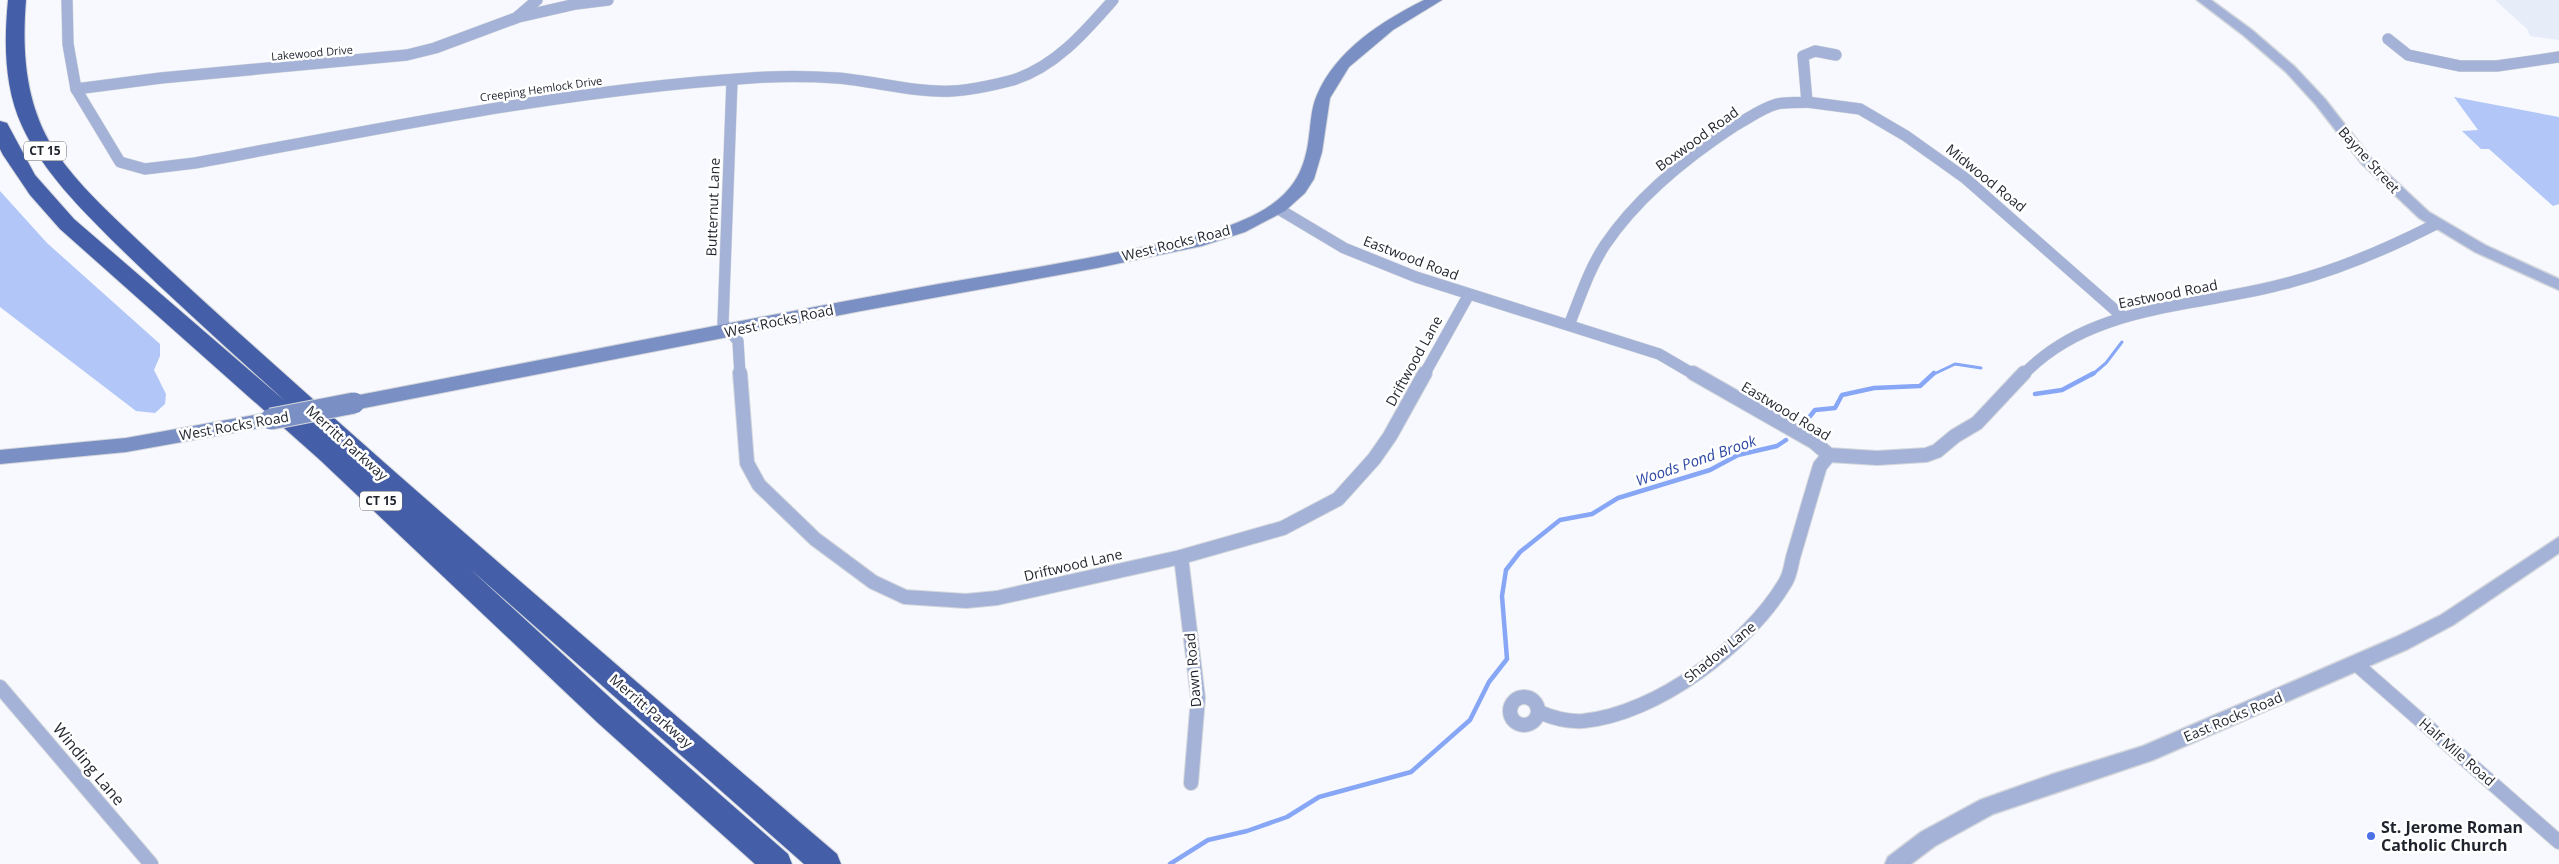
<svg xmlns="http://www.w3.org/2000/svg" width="2559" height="864" font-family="'Open Sans',sans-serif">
	<rect width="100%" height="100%" fill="#f7f9fe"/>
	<polygon fill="#e7ecf9" points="2495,0 2559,0 2559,40 2530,36 2527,29"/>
	<g fill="#b2c7f8">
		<polygon points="2454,97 2559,117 2559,204 2553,206 2489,149 2481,149 2462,131 2478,130"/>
		<polygon points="0,191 47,243 160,344 160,356 154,370 166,394 165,404 155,413 136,411 0,307"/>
	</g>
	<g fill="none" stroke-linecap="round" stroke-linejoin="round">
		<g stroke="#87a6f6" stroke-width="3">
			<polyline points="1932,375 1955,364 1981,368"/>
			<polyline points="2092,375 2106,363 2122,342"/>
		</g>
		<g stroke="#87a6f6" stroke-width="4.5">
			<polyline points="2035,394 2062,390 2094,373"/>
			<polyline points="1807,420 1815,410 1835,408 1842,395 1874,388 1920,386 1934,373"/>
			<polyline points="1170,864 1208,840 1247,831 1287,817 1319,797 1411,772 1470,720 1489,682 1507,659 1502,596 1506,570 1520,552 1560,520 1592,514 1618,498 1710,470 1738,455 1777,446 1786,440"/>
		</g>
		<defs>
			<g id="minor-far1">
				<path d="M 67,0 L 68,44 L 76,89 L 120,162 L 145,169 L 195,163 C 379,129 563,90 751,78 C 779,76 808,76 837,78 C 875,81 914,93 952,91 C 972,90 994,85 1013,80 C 1055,67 1085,32 1113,0"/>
				<polyline points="519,17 576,4 608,0"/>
				<polyline points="2388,39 2408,55 2460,66 2497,66 2559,57"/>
				<polyline points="732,80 723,323 738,341 740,375"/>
				<polyline points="76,89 161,78 407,55 435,48 516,18 537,0"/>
				<polyline points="1807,102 1860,109 1906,136 1965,178 2123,317"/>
				<polyline points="1277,208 1344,248 1416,277 1659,354 1695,375"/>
				<path d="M 1569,325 C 1580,298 1589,269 1605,245 C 1638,196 1687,157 1736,125 C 1749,118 1762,108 1777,104 C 1786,102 1797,103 1807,102 L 1803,56 L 1815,51 L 1836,55"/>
				<polyline points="1424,375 1468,296"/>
				<path d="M 2023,375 C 2092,302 2201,308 2291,282 C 2340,269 2391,247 2436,224"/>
			</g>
			<g id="minor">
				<polyline points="740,373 747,463 759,485 815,539 873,582 905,597 966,601 997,598 1181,557 1283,528 1338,499 1374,459 1390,436 1425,373"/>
				<polyline points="1693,373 1814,442 1829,455 1877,458 1926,455 1937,451 1955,436 1977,423 2024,373"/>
				<polyline points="1181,557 1198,698 1191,783"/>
				<polyline points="2355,663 2559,842"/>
				<polyline points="0,687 151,864"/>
				<circle cx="1524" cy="711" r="14"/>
				<path d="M 1539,712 C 1553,718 1568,722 1583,721 C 1657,714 1748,645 1785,583 C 1791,574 1791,563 1794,554 C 1803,524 1811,495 1820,466 L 1829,455"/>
			</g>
			<g id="tertiary">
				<polygon points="2197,0 2211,0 2252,30 2295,67 2325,99 2371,158 2429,212 2485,245 2559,279 2559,290 2475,252 2419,218 2362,164 2316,105 2286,72 2243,35"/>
				<polygon points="2559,537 2559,553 2453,625 2408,649 2153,760 1993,814 1935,846 1911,864 1885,864 1888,857 1921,832 1980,800 2053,774 2143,746 2396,637 2441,615"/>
			</g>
			<g id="secondary">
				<path d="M 1424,0 L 1442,0 L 1393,30 L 1349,67 L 1330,98 L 1322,152 L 1314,179 L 1305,193 L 1285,211 L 1245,232 L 1202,246 L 1097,268 L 861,311 L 354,410 L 347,408 L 345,403 L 347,398 L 354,396 C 547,359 740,320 933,285 C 1003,273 1073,262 1142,247 C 1182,239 1222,232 1258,213 C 1291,195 1305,173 1309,136 C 1311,122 1311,108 1317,95 C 1336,50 1382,21 1424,0 Z"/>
				<polygon points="271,412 278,414 280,419 278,424 271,426 126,452 0,464 0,450 126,438"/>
			</g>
			<path id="motorway" d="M 8,0 L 26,0 C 22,49 25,98 49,141 C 69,175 98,202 125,228 C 172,273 220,316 268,359 C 455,527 646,690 837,854 L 841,864 L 804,864 L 469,568 L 618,705 L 788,854 L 792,864 L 755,864 L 598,723 L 320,460 L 60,229 L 30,195 L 3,155 L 0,149 L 0,121 L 7,123 L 35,175 L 74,219 L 285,401 C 228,349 171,298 116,244 C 81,209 43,172 22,126 C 4,87 4,42 8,0 Z"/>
		</defs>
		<use href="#minor-far1" stroke="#d4d7dc" stroke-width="12"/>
		<use href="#minor" stroke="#d4d7dc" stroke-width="16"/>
		<use href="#tertiary" stroke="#d4d7dc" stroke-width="3"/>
		<use href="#secondary" stroke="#d4d7dc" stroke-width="2"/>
		<use href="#motorway" stroke="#d4d7dc" stroke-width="2"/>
		<use href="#minor-far1" stroke="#a3b2d6" stroke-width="11"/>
		<use href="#minor" stroke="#a3b2d6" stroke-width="14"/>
		<use href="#tertiary" fill="#a3b2d6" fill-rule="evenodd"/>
		<use href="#secondary" fill="#7a8fc3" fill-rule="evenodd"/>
		<use href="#motorway" fill="#445ea8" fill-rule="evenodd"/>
		<defs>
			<polyline id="secondary-bridge" points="271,419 354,403"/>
		</defs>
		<use href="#secondary-bridge" stroke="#d4d7dc" stroke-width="23" stroke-linecap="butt"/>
		<use href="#secondary-bridge" stroke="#7a8fc3" stroke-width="21"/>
	</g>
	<circle fill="#4c71e4" stroke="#fff" stroke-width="2" cx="2371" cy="836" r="5"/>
	<g text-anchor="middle" stroke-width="5" stroke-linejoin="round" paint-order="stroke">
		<g font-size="11" fill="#1f232c" stroke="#fff">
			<text transform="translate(312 53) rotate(-5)" y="4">Lakewood Drive</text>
			<text transform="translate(541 89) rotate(-8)" y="4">Creeping Hemlock Drive</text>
		</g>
		<g fill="#fff" stroke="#62656b" stroke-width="1">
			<rect x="24" y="141.5" width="42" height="19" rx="4"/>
			<rect x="360" y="491.5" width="42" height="19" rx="4"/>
		</g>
		<g font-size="12" font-weight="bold" fill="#1f232c">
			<text x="45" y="155">CT 15</text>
			<text x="381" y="505">CT 15</text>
		</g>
		<g font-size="14" fill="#1f232c" stroke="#fff">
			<text transform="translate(1697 139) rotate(-36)" y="5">Boxwood Road</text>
			<text transform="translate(2369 160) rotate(48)" y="5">Bayne Street</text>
			<text transform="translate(1986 178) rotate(39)" y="5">Midwood Road</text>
			<text transform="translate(713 207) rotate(-88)" y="5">Butternut Lane</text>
			<text transform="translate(1176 243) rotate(-14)" y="5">West Rocks Road</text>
			<text transform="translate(1411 258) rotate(21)" y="5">Eastwood Road</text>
			<text transform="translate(2168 294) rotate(-11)" y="5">Eastwood Road</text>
			<text transform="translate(779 321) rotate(-12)" y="5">West Rocks Road</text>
			<text transform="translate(1414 361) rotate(-61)" y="5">Driftwood Lane</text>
			<text transform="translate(1786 411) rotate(31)" y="5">Eastwood Road</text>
			<text transform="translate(234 426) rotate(-10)" y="5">West Rocks Road</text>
			<text transform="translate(347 443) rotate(42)" y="5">Merritt Parkway</text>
			<text transform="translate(1073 565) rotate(-13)" y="5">Driftwood Lane</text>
			<text transform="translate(1720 652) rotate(-39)" y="5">Shadow Lane</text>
			<text transform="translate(1193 670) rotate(-95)" y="5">Dawn Road</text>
			<text transform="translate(651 711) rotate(41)" y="5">Merritt Parkway</text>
			<text transform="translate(2233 717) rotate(-23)" y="5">East Rocks Road</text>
			<text transform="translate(2457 752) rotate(41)" y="5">Half Mile Road</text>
		</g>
		<g font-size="15" font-style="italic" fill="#2e49a5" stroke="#fff">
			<text transform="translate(1696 461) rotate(-19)" y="5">Woods Pond Brook</text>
		</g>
		<g font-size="16" fill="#1f232c" stroke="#fff">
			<text transform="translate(89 764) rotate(50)" y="6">Winding Lane</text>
		</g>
		<g font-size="16" font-weight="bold" fill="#1f232c" stroke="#fff" text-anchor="start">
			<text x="2381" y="833">St. Jerome Roman<tspan x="2381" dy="18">Catholic Church</tspan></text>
		</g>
	</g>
</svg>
